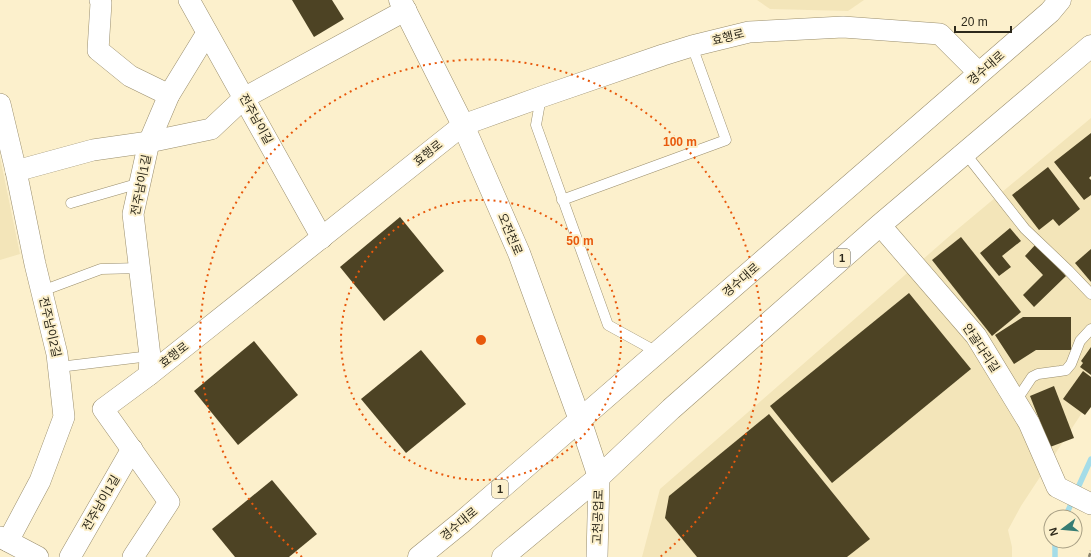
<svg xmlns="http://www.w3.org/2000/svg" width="1091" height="557" font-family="Arial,'Noto Sans KR',sans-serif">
	<rect width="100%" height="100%" fill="#fcf0cc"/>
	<g fill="#f3e5b9">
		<polygon points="757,0 864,0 848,11 770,9"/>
		<polygon points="1091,118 1091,399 1021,506 1008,530 1012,547 1012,557 642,557 660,489 953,233"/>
		<polygon points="0,157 20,254 0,260"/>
	</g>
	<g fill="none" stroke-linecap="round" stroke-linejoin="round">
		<g stroke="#a4dce8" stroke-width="5.5">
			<polyline points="1076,492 1091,459"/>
			<polyline points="1065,517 1073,500"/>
			<polyline points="1055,557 1055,541"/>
		</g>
	</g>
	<g fill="#4d4324">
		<polygon points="292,0 332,0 344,19 314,37"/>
		<polygon points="1091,133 1091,176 1089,178 1091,180 1091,195 1084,200 1054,162"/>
		<polygon points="1048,167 1080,209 1059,226 1053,219 1039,230 1012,195"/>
		<polygon points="400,217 444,271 384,321 340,267"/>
		<polygon points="1010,228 1021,241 1002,256 1011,267 999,276 980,253"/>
		<polygon points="961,237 1021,312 992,336 932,260"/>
		<polygon points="1036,244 1066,276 1034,307 1023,295 1043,275 1025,256"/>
		<polygon points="1091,249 1091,282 1075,263"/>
		<polygon points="909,293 971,369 832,483 770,406"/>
		<polygon points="1023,317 1071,317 1071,350 1036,350 1014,364 995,335"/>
		<polygon points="254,341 298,395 238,445 194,391"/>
		<polygon points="1091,347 1091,375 1080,367 1083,363 1081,361"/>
		<polygon points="421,350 466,404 406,453 361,399"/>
		<polygon points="1083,371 1091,377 1091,407 1085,415 1063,399"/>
		<polygon points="1054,386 1074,438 1050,447 1030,396"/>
		<polygon points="769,414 870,539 847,557 697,557 665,518 669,496"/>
		<polygon points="272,480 317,534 289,557 235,557 212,529"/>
	</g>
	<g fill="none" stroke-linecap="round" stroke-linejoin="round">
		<defs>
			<g id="lane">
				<polyline points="541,97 536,125 608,325 657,352"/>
				<polyline points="965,153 1025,229 1068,270 1091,294"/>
				<polyline points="562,200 726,140 692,46"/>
				<polyline points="71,203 140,183"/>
				<polyline points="42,291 101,269 140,268"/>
				<polyline points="59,367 150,356"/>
				<polyline points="1016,401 1032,377 1038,374 1060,371 1066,370 1071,364 1080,341 1091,329"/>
			</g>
			<g id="street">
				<polyline points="100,0 101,3 98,50 130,76 169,95"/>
				<polyline points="189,0 322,238"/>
				<polyline points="0,104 16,171 35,264 57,354 64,417 40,481 8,541"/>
				<polyline points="16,171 93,150 149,142 211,129 244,98 406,10"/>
				<polyline points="880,225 976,336 1029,423 1057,487 1091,504"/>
				<polyline points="149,375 150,356 133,214 149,142 169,95 207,33"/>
				<polyline points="0,537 38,557"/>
				<polyline points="70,557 132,449"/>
				<polyline points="133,557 169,502 103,409 149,375 463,125 541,97 663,55 692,46 749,32 843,27 940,34 979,73"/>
				<polyline points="597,557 599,477"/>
			</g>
			<polyline id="secondary" points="400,0 463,125 519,253 580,420 599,477"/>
			<g id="primary">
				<polyline points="419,557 462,522 1050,12 1060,0"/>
				<polyline points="503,557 599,477 671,409 880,225 1091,46"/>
			</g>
		</defs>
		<use href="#lane" stroke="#9a8e6d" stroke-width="11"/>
		<use href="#street" stroke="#9a8e6d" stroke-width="22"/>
		<use href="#secondary" stroke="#9a8e6d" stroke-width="23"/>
		<use href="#primary" stroke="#9a8e6d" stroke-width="23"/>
		<polyline stroke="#8b836b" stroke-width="2.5" stroke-dasharray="4 2" stroke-linecap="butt" points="1089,557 1091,551"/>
		<use href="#lane" stroke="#fff" stroke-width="10"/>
		<use href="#street" stroke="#fff" stroke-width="21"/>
		<use href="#secondary" stroke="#fff" stroke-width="22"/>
		<use href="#primary" stroke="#fff" stroke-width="22"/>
	</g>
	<g fill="none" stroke="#e8590c" stroke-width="2" stroke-dasharray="2 4">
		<circle cx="481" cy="340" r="140"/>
		<path d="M302 557A281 281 0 1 1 660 557"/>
	</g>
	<g text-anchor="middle" stroke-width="4" stroke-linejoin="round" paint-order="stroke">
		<g fill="#fcf0cc" stroke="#6b6550" stroke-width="1">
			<rect x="834" y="249" width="16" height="18" rx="3"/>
			<rect x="492" y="480" width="16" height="18" rx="3"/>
		</g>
		<g font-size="11" font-weight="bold" fill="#2d291b">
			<text x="842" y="262">1</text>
			<text x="500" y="493">1</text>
		</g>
		<g font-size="12" fill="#2d291b" stroke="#fcf0cc">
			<text transform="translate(728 37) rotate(-14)" y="4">효행로</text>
			<text transform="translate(986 68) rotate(-41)" y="4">경수대로</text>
			<text transform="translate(256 119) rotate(61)" y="4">전주남이길</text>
			<text transform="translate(428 153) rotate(-39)" y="4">효행로</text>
			<text transform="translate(141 185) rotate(-79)" y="4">전주남이1길</text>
			<text transform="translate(510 234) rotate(67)" y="4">오전천로</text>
			<text transform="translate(741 280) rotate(-41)" y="4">경수대로</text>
			<text transform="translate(50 327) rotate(77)" y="4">전주남이2길</text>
			<text transform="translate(981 348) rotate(56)" y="4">안골다리길</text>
			<text transform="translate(174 355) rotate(-38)" y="4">효행로</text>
			<text transform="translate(101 503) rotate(-60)" y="4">전주남이1길</text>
			<text transform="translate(598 517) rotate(-88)" y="4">고천공업로</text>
			<text transform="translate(459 524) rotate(-40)" y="4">경수대로</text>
		</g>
	</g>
	<circle cx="481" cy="340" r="6" fill="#e8590c" stroke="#fcf0cc" stroke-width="2"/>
	<g font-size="12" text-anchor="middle" font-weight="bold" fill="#e8590c" stroke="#fcf0cc" stroke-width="4" stroke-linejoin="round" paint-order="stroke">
		<text x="680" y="146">100 m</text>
		<text x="580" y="245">50 m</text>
	</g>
	<g transform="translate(1063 529) rotate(254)"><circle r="19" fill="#fcf0cc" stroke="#a9a085"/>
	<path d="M0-3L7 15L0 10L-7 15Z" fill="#367c73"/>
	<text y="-6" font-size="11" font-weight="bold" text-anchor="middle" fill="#2d291b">N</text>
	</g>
	<path d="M955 26v6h56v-6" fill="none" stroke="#2d291b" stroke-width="2"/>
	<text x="961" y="26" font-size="12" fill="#2d291b" stroke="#fcf0cc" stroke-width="3" paint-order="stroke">20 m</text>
</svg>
